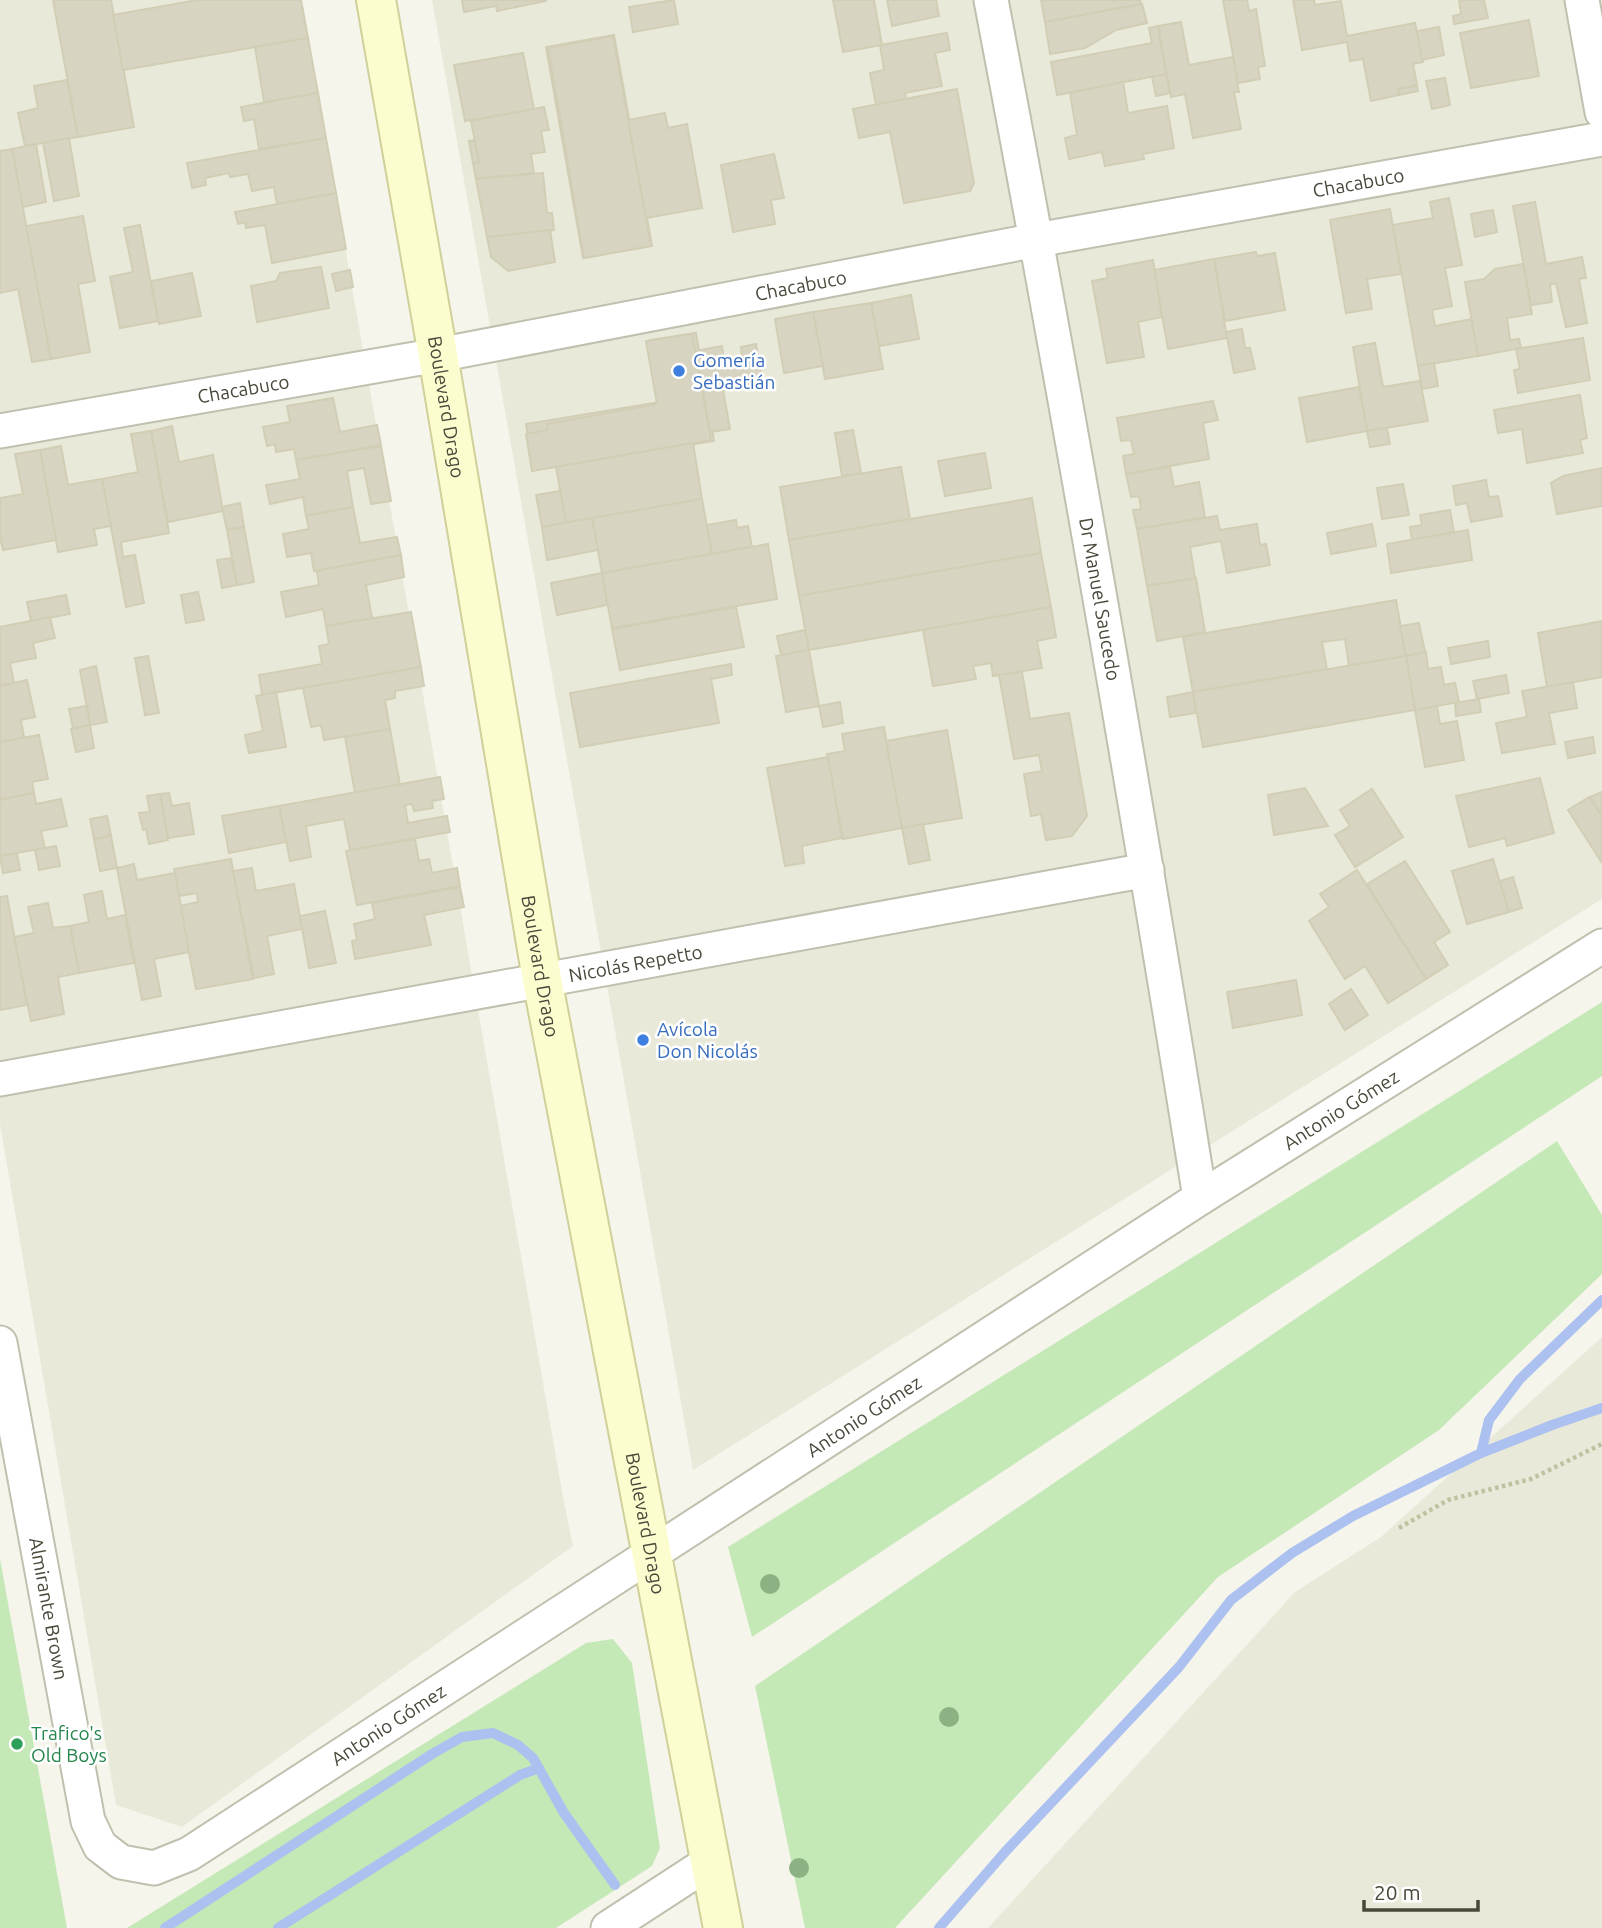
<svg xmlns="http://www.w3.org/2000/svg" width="1602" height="1928" font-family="Ubuntu,sans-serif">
	<rect width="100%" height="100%" fill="#f5f5ec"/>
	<g fill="#e9e9da">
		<polygon points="0,0 302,0 563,1497 573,1546 182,1827 116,1805 0,1124"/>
		<polygon points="432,0 1602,0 1602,899 693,1470"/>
		<polygon points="1602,1337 1602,1928 988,1928 1295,1592 1381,1537"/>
	</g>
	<g fill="#c5e8b7">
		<polygon points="1602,1002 1602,1076 752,1637 728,1547"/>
		<polygon points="1557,1141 1602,1215 1602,1274 1439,1430 1218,1577 895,1928 805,1928 755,1686"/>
		<polygon points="0,1559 67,1928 0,1928"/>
		<polygon points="613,1639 632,1663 660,1848 652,1866 556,1928 127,1928 586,1643"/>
	</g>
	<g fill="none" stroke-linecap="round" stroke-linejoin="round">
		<g stroke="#acc1ef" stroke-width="10">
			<polyline points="1481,1453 1489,1420 1520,1379 1602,1300"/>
			<polyline points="165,1928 432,1754 462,1737 493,1733 518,1745 533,1758 564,1813 615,1885"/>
			<polyline points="278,1928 520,1775 539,1768"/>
			<polyline points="939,1928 1005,1852 1179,1667 1231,1600 1292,1553 1353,1516 1481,1453 1552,1425 1602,1408"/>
		</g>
	</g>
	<g fill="#d7d4c2" stroke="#d2ceb5" stroke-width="2">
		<polygon points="53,0 111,0 134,127 78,137"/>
		<polygon points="197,0 301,0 308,38 123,70 113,15"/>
		<polygon points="462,0 546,0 546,1 497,11 496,6 464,12"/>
		<polygon points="674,0 678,24 633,32 629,7"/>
		<polygon points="833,0 874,0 882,45 843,52"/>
		<polygon points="887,0 936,0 939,16 892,26"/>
		<polygon points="1041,0 1140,0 1141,4 1045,22"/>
		<polygon points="1223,0 1247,0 1249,11 1256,9 1265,66 1258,67 1260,79 1238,83"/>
		<polygon points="1293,0 1314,0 1315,5 1341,1 1347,36 1415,23 1423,62 1413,64 1417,85 1398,89 1399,95 1371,101 1363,59 1350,61 1347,42 1302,50"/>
		<polygon points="1459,0 1484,0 1488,18 1454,24 1453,16 1461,14"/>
		<polygon points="1142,4 1147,23 1116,30 1085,48 1050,54 1045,22"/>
		<polygon points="1529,20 1539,76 1471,88 1460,33"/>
		<polygon points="1181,22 1189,65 1233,57 1239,92 1234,92 1241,129 1193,138 1185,94 1171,97 1158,26"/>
		<polygon points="1158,26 1166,74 1057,95 1051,62 1152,43 1149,28"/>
		<polygon points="1439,27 1444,55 1422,60 1417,31"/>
		<polygon points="947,33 950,50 935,53 942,86 905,93 906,99 876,105 870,73 884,70 880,45"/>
		<polygon points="614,35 652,246 583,258 546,47"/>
		<polygon points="613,36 651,246 584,258 548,48"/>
		<polygon points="308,38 318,93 264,102 255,47"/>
		<polygon points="523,53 534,109 465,121 454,65"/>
		<polygon points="1166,74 1170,93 1156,96 1152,77"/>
		<polygon points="1445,78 1450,105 1432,109 1426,81"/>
		<polygon points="67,80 78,137 25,146 18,113 38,108 34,86"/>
		<polygon points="1123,82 1128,113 1167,106 1174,148 1143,154 1144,159 1105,166 1102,152 1069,159 1065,138 1077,135 1070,93"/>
		<polygon points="1417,86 1418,91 1399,95 1398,89"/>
		<polygon points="957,89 974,183 970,191 904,203 890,132 859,138 853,109"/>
		<polygon points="318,93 326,138 259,149 254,119 244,121 241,107"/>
		<polygon points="544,107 549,130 541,131 545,152 531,154 534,173 476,179 473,163 479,162 471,121"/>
		<polygon points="665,113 668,128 687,124 702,208 646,218 628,120"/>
		<polygon points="69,138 79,196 54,201 43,143"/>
		<polygon points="326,138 336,193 277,204 274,187 252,191 248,174 230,177 229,173 205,178 206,185 192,188 187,163"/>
		<polygon points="474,140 479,162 473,163 469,141"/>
		<polygon points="36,144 46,202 22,207 12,149"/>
		<polygon points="12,149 51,359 32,362 18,289 0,293 0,151"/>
		<polygon points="774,154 784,198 771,200 775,224 733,232 721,165"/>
		<polygon points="543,173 547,213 552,213 554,230 487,237 476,179"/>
		<polygon points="336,193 346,249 272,263 265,225 246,228 245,222 238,224 235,212"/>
		<polygon points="1449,198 1462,265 1445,268 1452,306 1432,310 1435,326 1472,319 1478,356 1418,366 1393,225 1433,218 1430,202"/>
		<polygon points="1535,202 1546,264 1582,257 1586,278 1579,279 1587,323 1566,327 1556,283 1550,285 1552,302 1531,305 1513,206"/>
		<polygon points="1390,209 1401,274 1367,279 1372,309 1346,313 1330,220"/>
		<polygon points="1493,210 1497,232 1475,237 1471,214"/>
		<polygon points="83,216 95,281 78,284 90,352 51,359 26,226"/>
		<polygon points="140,225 158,321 120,328 110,277 133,272 124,228"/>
		<polygon points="550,230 555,262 508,271 491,257 487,237"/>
		<polygon points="1256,252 1257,256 1275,253 1285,310 1225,321 1214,259"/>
		<polygon points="1214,259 1227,338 1168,349 1154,270"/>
		<polygon points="1153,260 1162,317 1138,322 1144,357 1107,363 1092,281 1108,278 1106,269"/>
		<polygon points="1523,264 1532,314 1507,318 1510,340 1519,339 1521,348 1478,356 1465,282 1484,279 1495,269"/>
		<polygon points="321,267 329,308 257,322 251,286 276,281 280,273"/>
		<polygon points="350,270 353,287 336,291 332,274"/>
		<polygon points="192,273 201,316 159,324 151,281"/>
		<polygon points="911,295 919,339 879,346 871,303"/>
		<polygon points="871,303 883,369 825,379 813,312"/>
		<polygon points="813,312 823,366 784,373 775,319"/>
		<polygon points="1242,329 1245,348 1250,348 1255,369 1234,373 1226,332"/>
		<polygon points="696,333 714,441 533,470 526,424 660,402 650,340"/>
		<polygon points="692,334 711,440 532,471 526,434 548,430 547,424 657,404 646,341"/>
		<polygon points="1583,338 1590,380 1518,393 1514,370 1520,369 1516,349"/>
		<polygon points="1375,343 1383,387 1420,381 1428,421 1367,431 1353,347"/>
		<polygon points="756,344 763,383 723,390 730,429 710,432 696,351 722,346 724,361 742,357 741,347"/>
		<polygon points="1434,363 1438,386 1422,389 1418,366"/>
		<polygon points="1359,387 1367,431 1307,442 1299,398"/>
		<polygon points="1580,395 1587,438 1580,440 1583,453 1527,463 1522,429 1498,433 1494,410"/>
		<polygon points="333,398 340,432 377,425 381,445 296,460 294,449 276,452 275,444 267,446 263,427 290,422 287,406"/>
		<polygon points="1213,401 1218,420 1203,423 1209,459 1126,474 1123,456 1134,454 1131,440 1121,441 1117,418"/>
		<polygon points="172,426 179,462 213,455 223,511 168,522 151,431"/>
		<polygon points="1387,428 1390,444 1370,447 1367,431"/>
		<polygon points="853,430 861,473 842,476 835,433"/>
		<polygon points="151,431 169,533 121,542 123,557 135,555 144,603 126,607 102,479 138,472 131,434"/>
		<polygon points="693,443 702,499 566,523 556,467"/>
		<polygon points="61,446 68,485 102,479 111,526 94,529 97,545 58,552 40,450"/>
		<polygon points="381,446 391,501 371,504 364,468 347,471 353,507 306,516 303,497 270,504 266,485 300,479 296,460"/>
		<polygon points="40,450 56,540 3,550 0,537 0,498 23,494 15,454"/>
		<polygon points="985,453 991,488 945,496 938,461"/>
		<polygon points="901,467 910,519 789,540 780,487"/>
		<polygon points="1170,467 1174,487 1199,482 1205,517 1137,529 1133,510 1141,509 1139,496 1131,497 1126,474"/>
		<polygon points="1602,468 1602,506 1557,514 1551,483 1563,476"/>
		<polygon points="1486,480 1489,497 1498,496 1502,516 1471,522 1467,503 1456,505 1453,486"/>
		<polygon points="1403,484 1409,515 1382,519 1377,488"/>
		<polygon points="560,491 566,523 542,527 536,495"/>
		<polygon points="1032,498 1041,553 799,596 789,540"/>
		<polygon points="702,499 712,554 602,573 592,518"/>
		<polygon points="240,503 244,527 227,530 222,507"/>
		<polygon points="353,507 360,543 397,537 401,555 314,571 311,553 287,557 283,534 309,529 306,516"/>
		<polygon points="1450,510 1454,532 1412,540 1410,527 1422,525 1420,515"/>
		<polygon points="1217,516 1220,530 1257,524 1260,545 1266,544 1270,565 1227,573 1221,541 1190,547 1195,578 1147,586 1137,529"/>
		<polygon points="592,518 598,550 547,560 542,527"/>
		<polygon points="736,520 737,528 748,526 752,547 712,554 707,525"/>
		<polygon points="1372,524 1376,546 1331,554 1327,533"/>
		<polygon points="244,527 254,582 237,585 227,530"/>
		<polygon points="1468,530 1472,560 1391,573 1387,544"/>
		<polygon points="768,544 777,599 612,628 602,573"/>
		<polygon points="1041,553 1051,607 809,650 799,596"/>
		<polygon points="401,555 404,577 366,585 372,618 326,626 323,609 286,617 281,592 319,585 317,571"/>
		<polygon points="231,558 237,585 222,588 217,560"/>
		<polygon points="602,573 607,605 557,615 551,583"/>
		<polygon points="1196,578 1205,632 1157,641 1147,586"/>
		<polygon points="198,592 204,620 186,623 181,595"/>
		<polygon points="66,595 70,614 31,621 27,602"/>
		<polygon points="1396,600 1406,656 1349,666 1345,639 1322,642 1327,669 1193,692 1183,637"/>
		<polygon points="736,607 744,647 620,670 612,629"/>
		<polygon points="1051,607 1056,637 1037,641 1042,668 993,676 991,663 973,666 976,679 933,686 923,630"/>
		<polygon points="411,612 421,667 262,695 259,675 322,664 319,646 329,644 326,626"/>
		<polygon points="50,617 55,638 33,643 36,658 10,663 14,683 0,685 0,627"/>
		<polygon points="1602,621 1602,677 1547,687 1538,633"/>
		<polygon points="1419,623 1425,652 1406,656 1400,626"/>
		<polygon points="805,630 809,650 781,655 777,636"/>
		<polygon points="1488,641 1490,657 1451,664 1448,648"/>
		<polygon points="809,650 819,706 786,712 776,656"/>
		<polygon points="1426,652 1428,669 1441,667 1444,685 1455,683 1459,702 1415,710 1406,656"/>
		<polygon points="148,656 159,713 145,715 135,658"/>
		<polygon points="1406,656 1415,710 1203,747 1193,692"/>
		<polygon points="731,664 732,675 711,679 719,723 580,747 570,693"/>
		<polygon points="96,666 107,722 90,725 80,670"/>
		<polygon points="421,667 424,686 395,691 395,698 385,700 390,729 324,740 321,725 311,727 303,688"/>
		<polygon points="1022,672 1030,719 1069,713 1087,816 1072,836 1046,840 1041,814 1031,816 1024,774 1042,771 1039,755 1014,759 999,675"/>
		<polygon points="1506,675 1509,693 1477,699 1473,681"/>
		<polygon points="27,680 35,717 21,720 24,738 0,742 0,686"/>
		<polygon points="1573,682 1577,708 1549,713 1555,744 1502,753 1496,723 1527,717 1522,691"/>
		<polygon points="276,692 286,747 249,753 245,735 263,731 256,696"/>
		<polygon points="1193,692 1196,713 1170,717 1167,697"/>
		<polygon points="1479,699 1481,712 1456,716 1455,703"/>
		<polygon points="840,702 843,723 823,727 819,706"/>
		<polygon points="87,706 90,725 73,729 69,709"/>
		<polygon points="1437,706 1440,724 1457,721 1464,760 1425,767 1415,710"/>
		<polygon points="90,725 94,748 76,752 71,729"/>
		<polygon points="884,727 902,828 843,839 827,754 845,751 842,734"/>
		<polygon points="390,729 400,785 355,793 345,737"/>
		<polygon points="947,730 962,818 902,828 886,741"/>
		<polygon points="39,735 48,779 32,782 34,793 0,799 0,742"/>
		<polygon points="1593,737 1595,753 1568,758 1565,742"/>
		<polygon points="828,757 842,838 802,846 804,863 785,866 767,768"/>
		<polygon points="440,777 444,799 432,801 433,808 414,811 412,804 405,805 408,823 447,816 450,832 350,850 344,819 306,826 311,857 290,861 279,806"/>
		<polygon points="1540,778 1554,833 1507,846 1505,838 1469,847 1456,796"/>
		<polygon points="1305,788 1328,826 1274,835 1268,795"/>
		<polygon points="1372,789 1403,837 1355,867 1335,835 1350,826 1340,810"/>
		<polygon points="1602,792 1602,816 1590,797"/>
		<polygon points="34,793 36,804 61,799 67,826 41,831 45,848 0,856 0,800"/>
		<polygon points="169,793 172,806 189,803 194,834 168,838 160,794"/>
		<polygon points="160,794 168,840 149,844 146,829 143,830 139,813 150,812 147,796"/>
		<polygon points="1589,797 1602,816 1602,863 1568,810"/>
		<polygon points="279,806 286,842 229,853 222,816"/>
		<polygon points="107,816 111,835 94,839 90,819"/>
		<polygon points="923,824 930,860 909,864 902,828"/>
		<polygon points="111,836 117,868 100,871 94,839"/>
		<polygon points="415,839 419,861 429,859 432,873 457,868 460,886 357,905 346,851"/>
		<polygon points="56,846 60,866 39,870 35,850"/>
		<polygon points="17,853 20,870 3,873 0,856"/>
		<polygon points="231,859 253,979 196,989 180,906 198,902 197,893 179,896 174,869"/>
		<polygon points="1493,859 1509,912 1467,924 1452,871"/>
		<polygon points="1405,861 1450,932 1434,942 1448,965 1426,979 1367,884"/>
		<polygon points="134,864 137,880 175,873 189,952 154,959 161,996 142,1000 117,868"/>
		<polygon points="252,868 256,891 294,884 302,929 267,936 274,974 254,978 233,871"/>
		<polygon points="1357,870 1426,979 1388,1003 1365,966 1345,979 1309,921 1329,907 1320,894"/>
		<polygon points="1513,877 1522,908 1509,912 1500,881"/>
		<polygon points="460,887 464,907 424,915 431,945 355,959 352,941 357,940 354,924 375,919 372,903"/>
		<polygon points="102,891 107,919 125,915 134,963 79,973 70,926 89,922 84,895"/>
		<polygon points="7,896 27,1005 0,1010 0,897"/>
		<polygon points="48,903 53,928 70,926 79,973 58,977 64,1014 31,1021 14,937 34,933 28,907"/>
		<polygon points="325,911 336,963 309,968 300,916"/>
		<polygon points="1296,980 1302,1015 1233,1028 1227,992"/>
		<polygon points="1351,989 1368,1015 1345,1030 1329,1004"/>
	</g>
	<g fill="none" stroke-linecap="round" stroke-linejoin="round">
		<defs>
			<g id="minor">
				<path id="s1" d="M 991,0 C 1067,398 1136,798 1200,1198"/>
				<polyline points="1582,0 1602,112"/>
				<path id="s2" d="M 0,431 L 438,355 L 1037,240 L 1602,139"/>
				<path id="s3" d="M 0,1079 L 1147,870"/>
				<path id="s4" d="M 0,1343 L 88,1821 L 100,1846 L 121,1862 L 154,1868 L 189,1854 L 1200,1198 L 1602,946"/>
				<polyline points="608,1928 711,1861"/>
			</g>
			<g id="secondary">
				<path id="s5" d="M 376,0 L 438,355 L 542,979 L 723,1928"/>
			</g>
		</defs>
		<use href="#minor" stroke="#c1c0af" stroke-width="37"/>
		<use href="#secondary" stroke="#d0d09b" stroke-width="42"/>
		<polyline stroke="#c2c0a0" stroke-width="4.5" stroke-dasharray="3.5 3.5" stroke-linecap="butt" points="1399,1528 1448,1500 1531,1479 1602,1444"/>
		<use href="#minor" stroke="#fff" stroke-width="33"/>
		<use href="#secondary" stroke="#fcfdcf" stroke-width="38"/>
	</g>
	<g fill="#8cb283">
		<circle cx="770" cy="1584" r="10"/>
		<circle cx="949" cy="1717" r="10"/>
		<circle cx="799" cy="1868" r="10"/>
	</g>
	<g fill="#3f7fe0" stroke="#fff" stroke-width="2.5">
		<circle cx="679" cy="371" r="7"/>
		<circle cx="643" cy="1040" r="7"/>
	</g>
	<circle fill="#2e9e5b" stroke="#fff" stroke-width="2.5" cx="17" cy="1744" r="7"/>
	<g text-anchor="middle" stroke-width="5" stroke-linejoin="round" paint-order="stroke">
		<g font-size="19" fill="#4a483a" stroke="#fff">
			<text dy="7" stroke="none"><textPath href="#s2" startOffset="1381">Chacabuco</textPath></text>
			<text dy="7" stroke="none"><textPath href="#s2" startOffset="814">Chacabuco</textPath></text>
			<text dy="7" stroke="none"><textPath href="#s2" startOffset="247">Chacabuco</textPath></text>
			<text dy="7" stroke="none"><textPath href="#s5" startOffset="413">Boulevard Drago</textPath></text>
			<text dy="7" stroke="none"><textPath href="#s1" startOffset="609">Dr Manuel Saucedo</textPath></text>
			<text dy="7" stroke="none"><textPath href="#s3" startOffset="646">Nicolás Repetto</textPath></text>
			<text dy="7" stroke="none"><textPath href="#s5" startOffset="980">Boulevard Drago</textPath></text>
			<text dy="7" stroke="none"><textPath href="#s4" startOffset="1983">Antonio Gómez</textPath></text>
			<text dy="7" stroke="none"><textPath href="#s4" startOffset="1416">Antonio Gómez</textPath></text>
			<text dy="7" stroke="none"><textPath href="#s5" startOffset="1547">Boulevard Drago</textPath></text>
			<text dy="7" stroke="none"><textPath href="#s4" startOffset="270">Almirante Brown</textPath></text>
			<text dy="7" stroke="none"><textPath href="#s4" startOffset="849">Antonio Gómez</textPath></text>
		</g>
		<g font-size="19" fill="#366cbe" stroke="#fff" text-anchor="start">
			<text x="693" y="367">Gomería<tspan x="693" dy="22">Sebastián</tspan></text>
			<text x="657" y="1036">Avícola<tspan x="657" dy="22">Don Nicolás</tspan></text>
		</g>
		<g font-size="19" fill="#27864d" stroke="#fff" text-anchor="start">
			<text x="31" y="1740">Trafico's<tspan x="31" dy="22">Old Boys</tspan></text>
		</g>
	</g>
	<path d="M1364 1900v10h114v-10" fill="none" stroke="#4a483a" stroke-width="3.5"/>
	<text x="1374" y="1900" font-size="21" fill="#4a483a" stroke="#ffffff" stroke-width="5" paint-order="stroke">20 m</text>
</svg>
